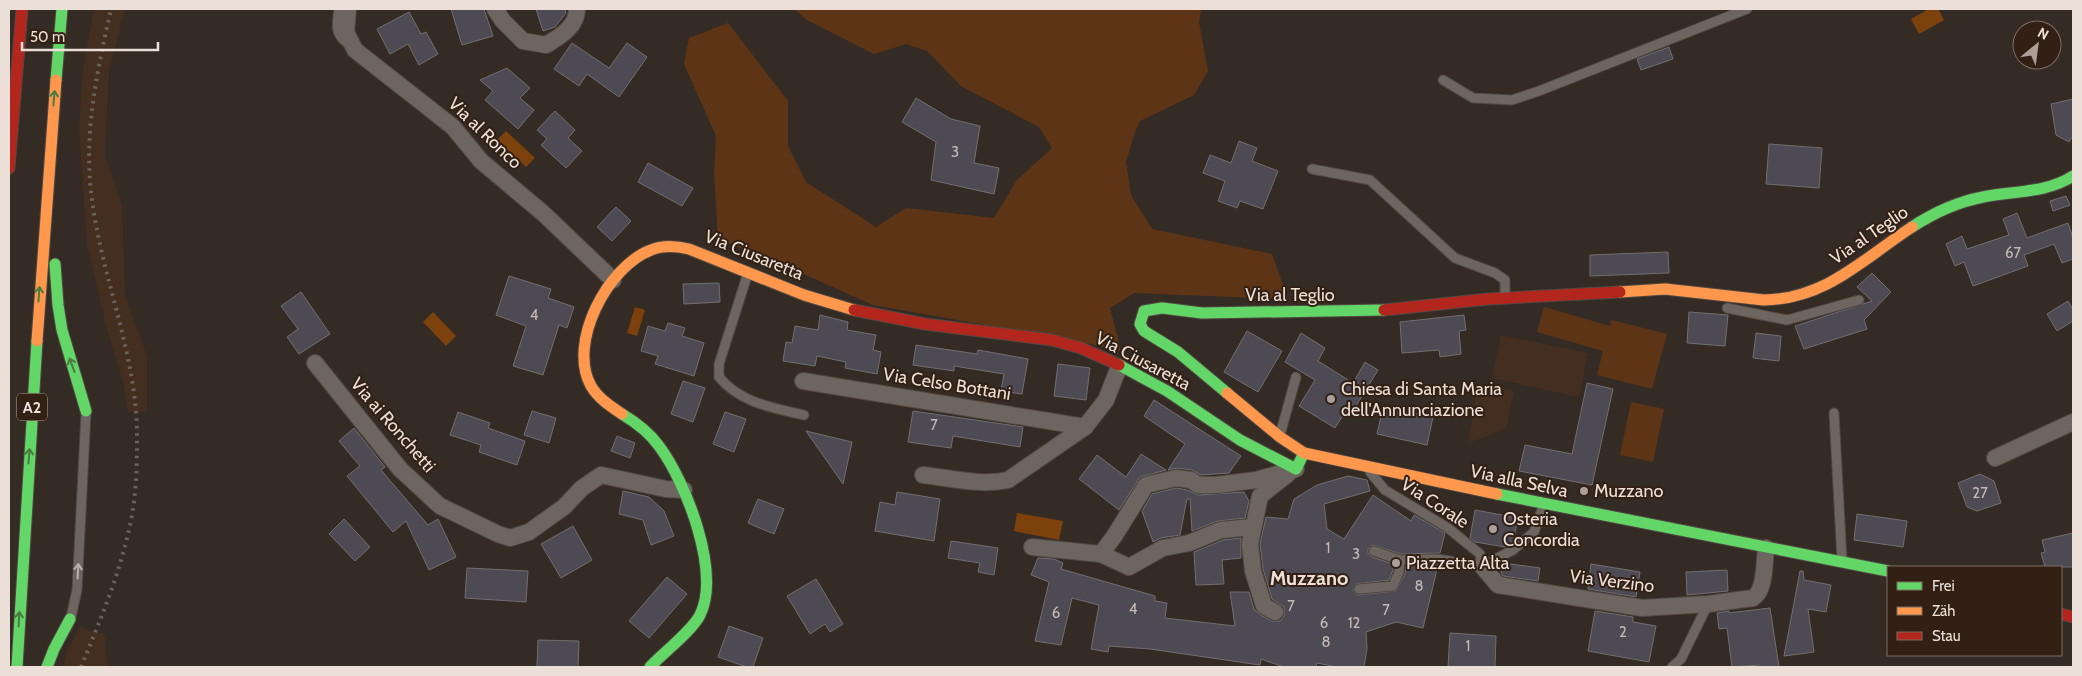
<svg xmlns="http://www.w3.org/2000/svg" width="2082" height="676" font-family="Cabin,sans-serif">
	<rect width="100%" height="100%" fill="#352b25"/>
	<g fill="#442e1f">
		<polygon points="94,9 125,9 109,71 105,156 122,206 125,295 147,356 147,411 128,412 124,386 106,325 87,245 79,128 83,69"/>
		<polygon points="1501,335 1588,353 1579,397 1492,378"/>
		<polygon points="1479,384 1514,391 1506,429 1468,443"/>
		<polygon points="80,627 105,635 107,667 64,667 67,651"/>
	</g>
	<g fill="#5d3516">
		<polygon points="794,9 1201,9 1199,22 1208,71 1194,95 1140,121 1135,132 1126,162 1131,195 1152,229 1272,254 1288,299 1134,293 1110,308 1121,351 1082,342 873,305 777,262 718,239 714,173 716,136 684,64 689,38 728,23 788,101 788,146 806,182 876,227 906,208 994,218 1017,180 1052,148 1039,127 961,86 927,51 906,44 874,54 807,20"/>
		<polygon points="1544,307 1610,326 1611,320 1667,334 1652,389 1597,375 1603,351 1537,332"/>
		<polygon points="1631,402 1664,409 1653,462 1620,455"/>
	</g>
	<g fill="#7c410c">
		<polygon points="1929,9 1938,9 1944,20 1919,34 1911,19"/>
		<polygon points="506,131 535,158 526,167 497,140"/>
		<polygon points="635,307 645,310 637,336 627,333"/>
		<polygon points="433,312 456,336 446,346 423,322"/>
		<polygon points="1017,513 1063,521 1059,540 1014,531"/>
	</g>
	<g fill="#4d4a54" stroke="#726e70">
		<polygon points="451,9 484,9 493,36 462,45"/>
		<polygon points="536,9 565,9 566,13 555,27 543,31"/>
		<polygon points="409,12 421,34 426,32 438,54 419,65 408,44 390,54 377,29"/>
		<polygon points="572,43 609,68 627,43 647,57 619,97 587,74 579,86 554,69"/>
		<polygon points="1669,47 1673,59 1641,70 1637,59"/>
		<polygon points="507,68 530,88 520,98 534,110 518,129 485,100 493,91 480,80"/>
		<polygon points="916,98 951,119 980,126 974,163 999,168 994,194 931,180 936,142 902,122"/>
		<polygon points="2073,99 2073,138 2071,138 2069,142 2056,135 2051,104"/>
		<polygon points="555,111 575,130 568,138 582,151 566,168 541,145 547,139 537,130"/>
		<polygon points="1239,141 1257,148 1252,161 1278,171 1263,209 1240,201 1237,208 1218,201 1225,181 1203,173 1210,155 1231,163"/>
		<polygon points="1769,144 1822,148 1819,188 1766,184"/>
		<polygon points="648,163 693,188 682,206 638,182"/>
		<polygon points="2066,196 2070,205 2053,211 2050,201"/>
		<polygon points="616,207 631,221 612,241 597,227"/>
		<polygon points="2017,213 2027,238 2068,223 2073,238 2073,259 2062,263 2054,244 2024,255 2028,266 1973,286 1964,262 1955,266 1946,244 1962,236 1967,249 2009,235 2003,219"/>
		<polygon points="1668,252 1669,273 1590,276 1590,255"/>
		<polygon points="1872,273 1891,292 1864,320 1867,329 1804,349 1795,326 1872,301 1857,287"/>
		<polygon points="509,276 551,289 548,298 574,307 567,328 559,325 543,375 513,366 526,326 496,315"/>
		<polygon points="719,283 720,302 684,304 683,284"/>
		<polygon points="301,292 330,334 299,354 287,337 298,329 281,306"/>
		<polygon points="2068,301 2073,310 2073,321 2057,331 2047,314"/>
		<polygon points="1689,312 1728,315 1725,346 1687,343"/>
		<polygon points="820,315 848,322 847,330 876,335 873,350 881,352 877,374 845,368 846,362 817,356 815,366 783,361 786,342 792,343 795,326 818,330"/>
		<polygon points="1464,315 1466,330 1459,331 1461,354 1440,357 1439,350 1402,353 1400,322"/>
		<polygon points="668,323 685,328 682,336 704,343 694,376 655,364 658,356 641,351 648,326 665,331"/>
		<polygon points="1247,331 1282,351 1258,392 1224,372"/>
		<polygon points="1301,333 1325,348 1318,361 1353,383 1365,362 1378,370 1354,409 1349,406 1335,428 1299,406 1315,380 1285,362"/>
		<polygon points="1756,333 1781,336 1779,361 1753,358"/>
		<polygon points="916,345 977,354 978,350 1028,359 1022,394 1001,391 1004,374 954,366 954,371 913,365"/>
		<polygon points="1058,364 1090,368 1086,400 1054,396"/>
		<polygon points="683,381 705,388 693,422 671,414"/>
		<polygon points="1587,383 1613,389 1592,485 1519,471 1525,445 1572,454"/>
		<polygon points="1154,400 1241,456 1229,473 1201,475 1192,470 1177,468 1168,470 1185,444 1144,416"/>
		<polygon points="1383,407 1433,417 1427,445 1377,434"/>
		<polygon points="532,411 556,418 549,443 524,435"/>
		<polygon points="913,411 1023,427 1020,447 953,436 951,448 908,442"/>
		<polygon points="458,412 490,423 488,428 525,441 517,465 479,452 481,445 450,435"/>
		<polygon points="725,412 746,419 734,452 713,444"/>
		<polygon points="354,428 385,467 381,470 428,525 438,519 456,557 429,570 406,521 393,532 347,476 360,466 339,441"/>
		<polygon points="806,431 852,442 843,484"/>
		<polygon points="617,436 635,443 630,458 611,451"/>
		<polygon points="1141,454 1166,470 1140,477 1119,510 1079,479 1097,455 1126,477"/>
		<polygon points="1980,474 1994,481 2001,503 1977,511 1967,507 1958,483"/>
		<polygon points="1348,476 1367,480 1370,491 1324,504 1327,529 1344,539 1373,495 1411,521 1414,515 1445,533 1440,553 1401,554 1373,545 1368,549 1368,553 1372,557 1393,564 1393,570 1389,580 1356,584 1353,590 1357,595 1396,591 1405,574 1406,566 1438,565 1423,628 1396,622 1366,632 1367,649 1364,667 1337,667 1317,663 1316,667 1284,667 1261,659 1260,665 1150,649 1109,646 1108,652 1091,649 1099,605 1072,598 1061,645 1035,641 1049,582 1031,575 1038,558 1054,559 1063,563 1061,569 1155,596 1155,601 1167,603 1165,618 1235,626 1230,592 1249,592 1254,609 1259,614 1271,621 1280,621 1284,616 1284,607 1272,599 1263,569 1260,544 1266,517 1288,519 1294,499 1317,485"/>
		<polygon points="1176,488 1187,490 1198,495 1244,492 1249,501 1245,518 1218,521 1192,531 1190,499 1187,499 1180,535 1161,538 1153,542 1142,511 1152,494"/>
		<polygon points="623,491 649,497 664,511 674,536 651,545 643,520 619,514"/>
		<polygon points="897,492 940,499 934,541 875,531 880,502 895,505"/>
		<polygon points="758,499 784,509 774,534 748,523"/>
		<polygon points="1475,510 1518,518 1513,542 1505,547 1475,542 1470,538"/>
		<polygon points="1857,514 1907,521 1903,547 1854,540"/>
		<polygon points="344,519 370,547 355,561 329,534"/>
		<polygon points="573,526 592,560 561,578 541,544"/>
		<polygon points="2073,533 2073,567 2045,567 2041,553 2045,552 2042,540"/>
		<polygon points="1241,538 1241,558 1222,560 1224,584 1196,585 1194,552 1223,540"/>
		<polygon points="951,541 998,548 994,575 978,572 980,563 948,558"/>
		<polygon points="1503,563 1540,568 1538,581 1503,576 1501,573"/>
		<polygon points="1591,564 1640,572 1636,597 1588,589"/>
		<polygon points="467,568 528,571 526,602 465,598"/>
		<polygon points="1727,570 1728,591 1687,595 1686,572"/>
		<polygon points="1800,571 1803,571 1804,580 1831,585 1826,612 1808,609 1814,652 1784,656"/>
		<polygon points="667,577 687,594 649,638 629,621"/>
		<polygon points="816,579 843,624 830,632 825,624 810,634 787,596"/>
		<polygon points="1770,608 1779,667 1760,667 1759,665 1732,667 1727,628 1719,629 1717,613 1729,611 1729,613"/>
		<polygon points="1595,611 1633,617 1633,622 1656,626 1649,662 1588,651"/>
		<polygon points="729,626 763,638 753,667 747,667 718,657"/>
		<polygon points="1450,633 1496,636 1495,667 1448,667"/>
		<polygon points="538,640 579,641 578,667 537,667"/>
	</g>
	<g fill="none" stroke-linecap="round" stroke-linejoin="round">
		<defs>
			<g id="lane">
				<path d="M 339,9 C 337,24 334,33 347,43"/>
				<polyline points="1443,80 1473,98 1512,100 1539,91 1747,9"/>
				<polyline points="1312,169 1370,180 1455,258 1495,273 1505,280 1505,298"/>
				<path d="M 748,273 L 719,364 L 719,377 C 740,403 774,408 804,415"/>
				<polyline points="1727,308 1787,320 1859,300"/>
				<polyline points="1834,413 1842,560"/>
				<polyline points="1280,435 1296,377"/>
				<polyline points="1370,472 1385,490 1448,528 1480,554 1482,566"/>
				<polyline points="1374,551 1400,560 1437,559 1482,566 1513,550 1534,532 1544,504"/>
				<polyline points="1359,589 1393,586 1399,572 1400,560"/>
				<polyline points="71,617 77,590 86,413"/>
				<polyline points="1672,667 1681,659 1708,604"/>
			</g>
			<g id="street">
				<polyline points="348,9 346,32 355,50 453,127 481,161 544,214 613,280"/>
				<path d="M 495,9 L 503,21 L 523,41 L 546,45 C 559,37 577,27 577,9"/>
				<polyline points="315,363 400,469 440,506 498,534 510,538 529,532 564,507 582,488 601,475 666,489 684,490"/>
				<polyline points="803,381 1085,427"/>
				<polyline points="1995,458 2073,422"/>
				<path d="M 923,475 C 951,478 981,486 1008,480 L 1085,427 L 1106,400 L 1119,367"/>
				<polyline points="1032,547 1101,554 1129,567 1163,548 1189,543 1221,530 1253,527"/>
				<polyline points="1101,554 1115,535 1146,485 1176,478 1191,480 1198,485 1216,485 1256,480 1296,469"/>
				<path d="M 1482,566 L 1498,585 L 1642,608 L 1708,604 L 1753,598 C 1766,590 1764,562 1766,548"/>
				<polyline points="1275,612 1264,606 1253,571 1250,544 1260,496 1288,474"/>
			</g>
			<g id="fast">
				<polyline points="56,80 62,9"/>
				<path d="M 1912,227 C 1935,212 1957,202 1983,197 C 2013,191 2047,193 2073,176"/>
				<polyline points="55,264 58,305 62,330 86,411"/>
				<polyline points="1119,365 1167,391 1240,440 1296,469 1304,453"/>
				<polyline points="1227,393 1178,352 1144,331 1140,324 1144,311 1162,308 1202,313 1384,310"/>
				<path d="M 622,414 C 637,423 649,432 659,446 C 686,482 721,572 700,615 C 692,631 664,652 650,667"/>
				<polyline points="1497,494 1888,571"/>
				<polyline points="17,667 37,341"/>
				<polyline points="47,667 54,649 70,619"/>
			</g>
			<g id="slow">
				<path d="M 1620,292 L 1665,289 L 1764,300 C 1826,299 1863,259 1912,227"/>
				<polyline points="37,341 56,80"/>
				<polyline points="1227,393 1280,437 1304,453 1497,494"/>
				<path d="M 622,414 C 610,406 598,398 591,386 C 567,343 608,266 651,250 C 663,245 676,246 689,249 L 804,295 L 854,310"/>
			</g>
			<g id="jam">
				<polyline points="9,168 22,9"/>
				<polyline points="854,310 925,324 1052,340 1081,348 1119,365"/>
				<polyline points="1384,310 1488,299 1620,292"/>
				<polyline points="2061,614 2073,617"/>
			</g>
		</defs>
		<use href="#lane" stroke="#514843" stroke-width="11"/>
		<use href="#street" stroke="#514843" stroke-width="18"/>
		<use href="#fast" stroke="#514843" stroke-width="13"/>
		<use href="#slow" stroke="#514843" stroke-width="13"/>
		<use href="#jam" stroke="#514843" stroke-width="13"/>
		<use href="#lane" stroke="#6d6660" stroke-width="9"/>
		<use href="#street" stroke="#6d6660" stroke-width="16"/>
		<use href="#fast" stroke="#63d668" stroke-width="11"/>
		<use href="#slow" stroke="#ff974d" stroke-width="11"/>
		<use href="#jam" stroke="#b3261e" stroke-width="11"/>
		<path stroke="#6a625c" stroke-width="4" stroke-dasharray="2.5 5" stroke-linecap="butt" d="M 81,667 C 102,616 124,564 133,509 C 137,483 137,456 137,430 C 135,351 102,277 92,200 C 83,134 97,72 111,9"/>
	</g>
	<defs><path id="oneway-shaft" d="M-6 0H5M1.5-3L5.5 0L1.5 3" fill="none" stroke-width="1.6" stroke-linecap="round" stroke-linejoin="round" transform="scale(1.25)"/></defs>
	<g stroke="#4a7b3e">
		<use href="#oneway-shaft" transform="translate(54 98) rotate(-85)"/>
		<use href="#oneway-shaft" transform="translate(39 294) rotate(-86)"/>
		<use href="#oneway-shaft" transform="translate(72 365) rotate(-110)"/>
		<use href="#oneway-shaft" transform="translate(29 456) rotate(-86)"/>
		<use href="#oneway-shaft" transform="translate(19 619) rotate(-87)"/>
	</g>
	<use stroke="#b9afa7" href="#oneway-shaft" transform="translate(78 571) rotate(-87)"/>
	<g fill="#aba099" stroke="#322015" stroke-width="2">
		<circle cx="1331" cy="399" r="5"/>
		<circle cx="1584" cy="491" r="5"/>
		<circle cx="1493" cy="529" r="5"/>
		<circle cx="1396" cy="563" r="5"/>
	</g>
	<g text-anchor="middle" stroke-width="4" stroke-linejoin="round" paint-order="stroke">
		<g font-size="15" fill="#c4bab6">
			<text x="955" y="157">3</text>
			<text x="2013" y="258">67</text>
			<text x="534" y="320">4</text>
			<text x="934" y="430">7</text>
			<text x="1980" y="498">27</text>
			<text x="1328" y="553">1</text>
			<text x="1356" y="559">3</text>
			<text x="1419" y="591">8</text>
			<text x="1291" y="611">7</text>
			<text x="1133" y="614">4</text>
			<text x="1386" y="615">7</text>
			<text x="1056" y="618">6</text>
			<text x="1324" y="628">6</text>
			<text x="1354" y="628">12</text>
			<text x="1623" y="637">2</text>
			<text x="1326" y="647">8</text>
			<text x="1468" y="651">1</text>
		</g>
		<rect fill="#322015" stroke="#b4a69d" stroke-width="1" x="17" y="393.5" width="30" height="27" rx="4"/>
		<g font-size="16" font-weight="bold" fill="#ebdfd7">
			<text x="32" y="413">A2</text>
		</g>
		<g font-size="18" fill="#ebdfd7" stroke="#322015">
			<text transform="translate(485 133) rotate(44)" y="6">Via al Ronco</text>
			<text transform="translate(1869 235) rotate(-34)" y="6">Via al Teglio</text>
			<text transform="translate(754 255) rotate(22)" y="6">Via Ciusaretta</text>
			<text x="1290" y="301">Via al Teglio</text>
			<text transform="translate(1143 361) rotate(28)" y="6">Via Ciusaretta</text>
			<text transform="translate(947 384) rotate(9)" y="6">Via Celso Bottani</text>
			<text transform="translate(393 425) rotate(49)" y="6">Via ai Ronchetti</text>
			<text transform="translate(1519 481) rotate(12)" y="6">Via alla Selva</text>
			<text transform="translate(1435 503) rotate(33)" y="6">Via Corale</text>
			<text transform="translate(1612 581) rotate(7)" y="6">Via Verzino</text>
		</g>
		<g font-size="18" fill="#ebdfd7" stroke="#322015" text-anchor="start">
			<text x="1341" y="395">Chiesa di Santa Maria<tspan x="1341" dy="21">dell'Annunciazione</tspan></text>
			<text x="1594" y="497">Muzzano</text>
			<text x="1503" y="525">Osteria<tspan x="1503" dy="21">Concordia</tspan></text>
			<text x="1406" y="569">Piazzetta Alta</text>
		</g>
		<g font-size="20" font-weight="bold" fill="#ebdfd7" stroke="#322015">
			<text x="1309" y="585">Muzzano</text>
		</g>
	</g>
	<rect width="2082" height="676" fill="none" stroke="#ebdfd7" stroke-width="20"/>
	<rect x="1887" y="566" width="175" height="90" fill="#322015" stroke="#7c6c63"/>
	<rect x="1897" y="582" width="25" height="8" fill="#63d668" stroke="#7c6c63"/>
	<text x="1932" y="591" font-size="15" fill="#ebdfd7">Frei</text>
	<rect x="1897" y="607" width="25" height="8" fill="#ff974d" stroke="#7c6c63"/>
	<text x="1932" y="616" font-size="15" fill="#ebdfd7">Zäh</text>
	<rect x="1897" y="632" width="25" height="8" fill="#b3261e" stroke="#7c6c63"/>
	<text x="1932" y="641" font-size="15" fill="#ebdfd7">Stau</text>
	<g transform="translate(2037 45) rotate(29)"><circle r="24" fill="#322015" stroke="#7c6c63"/>
	<path d="M0-4L9 19L0 12L-9 19Z" fill="#aba099"/>
	<text y="-8" font-size="14" font-weight="bold" text-anchor="middle" fill="#ebdfd7">N</text>
	</g>
	<path d="M22 42v8h136v-8" fill="none" stroke="#ebdfd7" stroke-width="2.5"/>
	<text x="30" y="42" font-size="15" fill="#ebdfd7" stroke="#322015" stroke-width="4" paint-order="stroke">50 m</text>
</svg>
